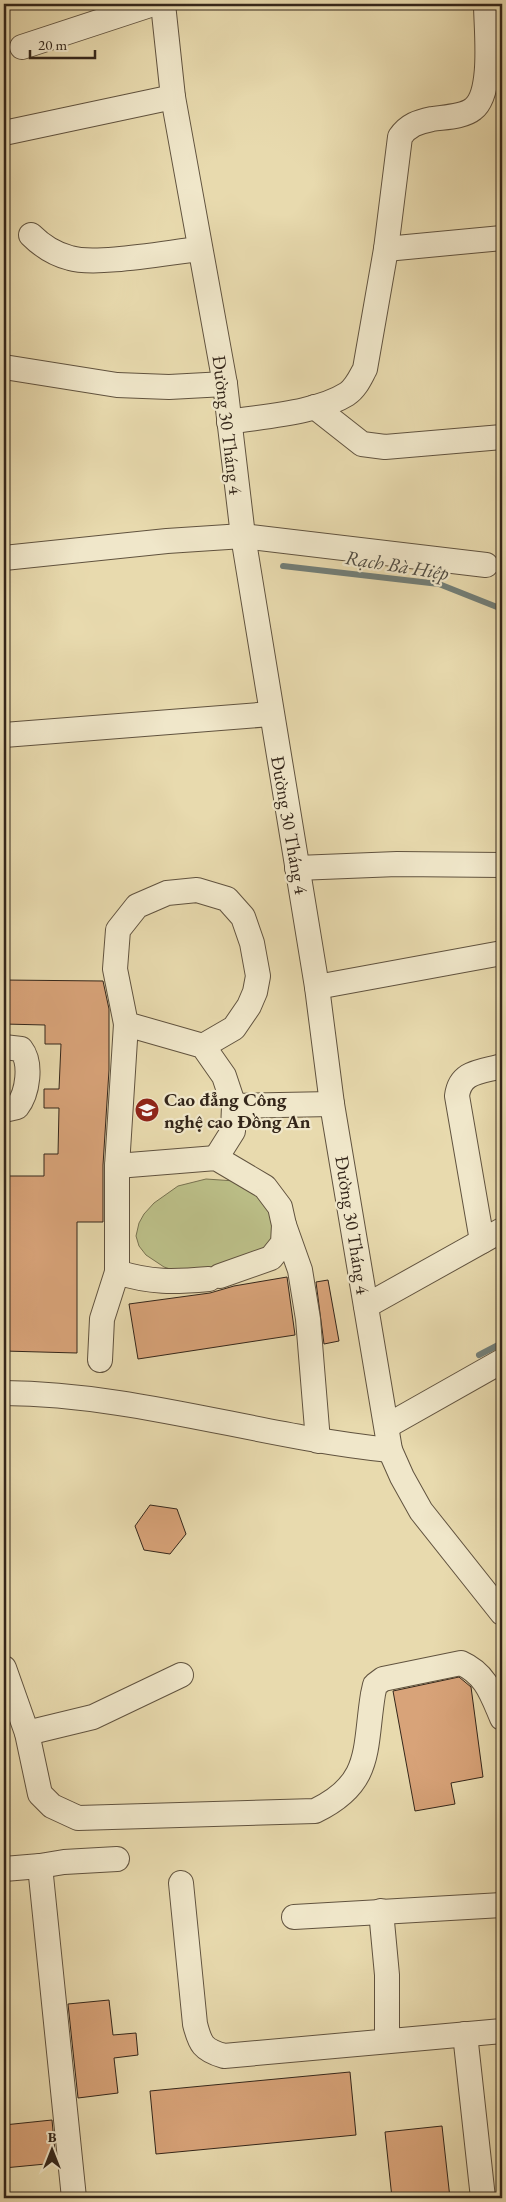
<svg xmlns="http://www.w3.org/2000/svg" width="506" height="2202" font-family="'EB Garamond',serif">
	<rect width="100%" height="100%" fill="#e8daae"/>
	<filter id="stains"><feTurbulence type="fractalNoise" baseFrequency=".004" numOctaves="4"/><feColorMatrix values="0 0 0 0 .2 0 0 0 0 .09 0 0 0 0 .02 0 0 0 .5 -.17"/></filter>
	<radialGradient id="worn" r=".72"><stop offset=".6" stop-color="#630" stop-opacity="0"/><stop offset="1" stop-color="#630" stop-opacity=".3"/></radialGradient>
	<polygon fill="#bbbe87" stroke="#787250" points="206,1179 235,1181 260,1190 278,1229 269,1248 253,1259 186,1274 164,1267 146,1255 139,1246 136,1236 139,1223 144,1214 154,1203 178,1186"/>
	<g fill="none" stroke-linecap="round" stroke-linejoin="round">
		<g stroke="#727e77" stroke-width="6">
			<polyline points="283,566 439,584 502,609"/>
			<polyline points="479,1355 502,1343"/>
		</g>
	</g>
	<g fill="#d8a379" stroke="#34261a">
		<polygon points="4,980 103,981 109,1009 109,1070 103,1165 103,1222 77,1222 77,1353 4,1351 4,1176 44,1176 44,1154 58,1154 59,1108 44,1108 44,1089 59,1089 61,1044 45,1044 45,1025 4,1024"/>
		<polygon points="287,1277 295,1335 138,1359 129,1304 210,1293 234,1286"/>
		<polygon points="328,1280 339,1341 324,1344 316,1282"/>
		<polygon points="150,1505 177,1509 186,1534 170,1554 144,1550 135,1526"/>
		<polygon points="459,1677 471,1687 483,1777 451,1783 455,1804 415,1811 393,1691"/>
		<polygon points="109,2000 113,2035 136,2033 138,2055 114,2058 118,2093 78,2098 68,2004"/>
		<polygon points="350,2072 356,2135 156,2154 150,2091"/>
		<polygon points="52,2120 56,2163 4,2168 4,2125"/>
		<polygon points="442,2126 450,2198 392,2198 385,2132"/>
	</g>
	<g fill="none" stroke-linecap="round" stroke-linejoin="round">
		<defs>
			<g id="minor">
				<polyline points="163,4 173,97 225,384 243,536 317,987 332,1104 390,1450 402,1477 421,1511 502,1613"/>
				<polyline points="22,47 153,4"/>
				<polyline points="4,133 173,97"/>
				<path d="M 31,235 C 42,246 54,254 70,258 C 96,266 170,252 200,249"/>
				<polyline points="386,249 502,238"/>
				<polyline points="4,367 117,385 169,387 225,384"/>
				<polyline points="315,407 362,444 385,447 502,437"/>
				<path d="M 229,422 C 265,416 317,413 347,394 C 356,388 360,378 365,369 L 386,249 L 400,137 C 408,125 418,122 432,119 C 445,117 463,117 473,109 C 494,93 486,29 486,4"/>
				<polyline points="4,558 167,541 243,536 486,565"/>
				<polyline points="4,735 271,714"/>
				<polyline points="297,868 397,864 502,865"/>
				<polyline points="317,987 502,953"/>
				<path d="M 126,1024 L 117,1166 L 117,1272 C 151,1283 174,1282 209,1279"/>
				<polyline points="203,1046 234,1028 249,1006 255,992 258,976 252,943 243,917 227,899 197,890 167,893 137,906 118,930 115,969 126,1024 203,1046 224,1076 234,1106 332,1104"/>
				<path d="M 4,1047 L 21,1049 C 32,1063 28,1093 17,1107 L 4,1110"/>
				<polyline points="216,1158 233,1131 234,1106"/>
				<polyline points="117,1166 216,1158 265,1187 280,1207 284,1225 283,1243 271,1258 220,1276"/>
				<polyline points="284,1225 300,1270 308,1319 318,1441"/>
				<path d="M 482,1241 L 457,1096 C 460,1071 481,1072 502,1066"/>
				<polyline points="366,1306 502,1230"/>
				<polyline points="100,1360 102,1319 117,1272"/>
				<path d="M 4,1393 C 136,1394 260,1437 390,1450"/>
				<polyline points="387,1426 502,1361"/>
				<path d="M 4,1668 L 27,1733 L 40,1794 L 52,1806 L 78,1818 L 315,1811 C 373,1783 364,1750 373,1694 L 375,1685 L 383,1679 L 461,1663 C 486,1674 492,1695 502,1718"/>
				<polyline points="27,1733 93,1717 181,1675"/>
				<polyline points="4,1869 40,1866"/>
				<path d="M 181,1883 L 195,2024 C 200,2044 203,2050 224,2056 L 502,2031"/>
				<polyline points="381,1911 387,1975 387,2041"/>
				<polyline points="294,1917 502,1905"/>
				<polyline points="465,2034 483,2198"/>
				<polyline points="74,2198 40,1866 64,1862 117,1859"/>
			</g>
		</defs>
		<use href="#minor" stroke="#61533f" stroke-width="26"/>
		<use href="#minor" stroke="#f0e7ca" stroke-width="24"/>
	</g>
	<defs>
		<symbol id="university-disc" viewBox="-11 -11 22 22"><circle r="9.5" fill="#8f2418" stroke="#f0e7ca"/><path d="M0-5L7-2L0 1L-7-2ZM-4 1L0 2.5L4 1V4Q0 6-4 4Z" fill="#fff"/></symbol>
	</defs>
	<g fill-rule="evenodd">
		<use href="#university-disc" x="133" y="1096" width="28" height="28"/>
	</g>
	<g text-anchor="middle" stroke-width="4.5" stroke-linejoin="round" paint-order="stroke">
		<g font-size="19" fill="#34261a" stroke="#f0e7ca">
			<text transform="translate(228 425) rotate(83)" y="7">Đường 30 Tháng 4</text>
			<text transform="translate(290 825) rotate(80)" y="7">Đường 30 Tháng 4</text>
			<text transform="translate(353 1225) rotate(81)" y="7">Đường 30 Tháng 4</text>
		</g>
		<g font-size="19" font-weight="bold" fill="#34261a" stroke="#f0e7ca" text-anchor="start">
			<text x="164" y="1106">Cao đẳng Công<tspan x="164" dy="22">nghệ cao Đồng An</tspan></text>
		</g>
		<g font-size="20" font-style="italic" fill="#4e4a41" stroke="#f0e7ca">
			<text transform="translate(397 565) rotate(9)" y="7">Rạch Bà Hiệp</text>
		</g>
	</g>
	<rect width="506" height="2202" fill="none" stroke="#e8daae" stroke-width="20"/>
	<rect x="5" y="5" width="496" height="2192" fill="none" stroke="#34261a" stroke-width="2.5"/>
	<rect x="10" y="10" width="486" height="2182" fill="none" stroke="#34261a"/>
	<g transform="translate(52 2150)" stroke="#f0e7ca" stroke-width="4" paint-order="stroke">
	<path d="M0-4L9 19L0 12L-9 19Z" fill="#34261a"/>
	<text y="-8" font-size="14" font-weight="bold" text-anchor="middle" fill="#34261a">B</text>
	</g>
	<path d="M30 50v8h65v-8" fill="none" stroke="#34261a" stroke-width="2.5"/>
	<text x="38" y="50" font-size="15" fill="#34261a" stroke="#f0e7ca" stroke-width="4" paint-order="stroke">20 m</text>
	<rect width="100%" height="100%" filter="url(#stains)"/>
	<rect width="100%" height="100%" fill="url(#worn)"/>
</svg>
